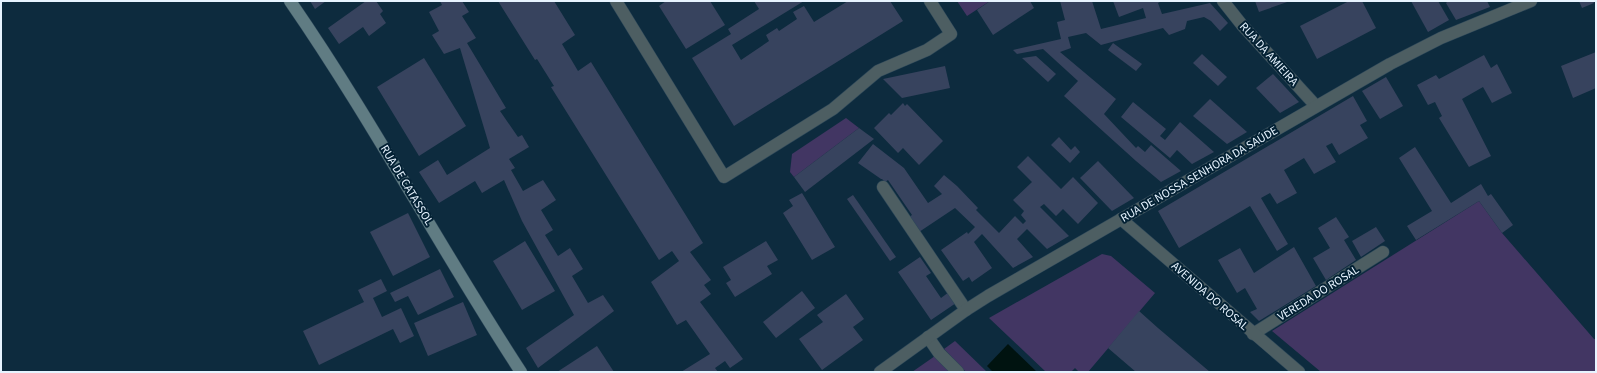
<svg xmlns="http://www.w3.org/2000/svg" width="1597" height="373" font-family="'Source Sans 3',sans-serif">
	<rect width="100%" height="100%" fill="#0d2b3e"/>
	<g fill="#423663">
		<polygon points="957,1 990,1 967,16"/>
		<polygon points="846,118 859,128 794,177 790,172 792,154"/>
		<polygon points="1479,201 1502,233 1594,339 1596,339 1596,372 1321,372 1272,331"/>
		<polygon points="1102,254 1111,256 1155,293 1088,372 1079,372 1075,368 1071,372 1046,372 989,318"/>
		<polygon points="955,341 987,372 966,372 944,349"/>
		<polygon points="935,356 950,372 912,372"/>
	</g>
	<polygon fill="#001310" points="1008,344 1037,372 993,372 987,366"/>
	<g fill="#37435e">
		<polygon points="310,1 326,1 315,9"/>
		<polygon points="366,1 376,1 383,11 380,14 386,23 369,36 363,27 339,44 328,28"/>
		<polygon points="440,1 462,1 469,12 462,16 476,38 467,43 506,108 500,111 518,137 522,135 529,147 509,159 515,168 511,170 523,191 543,180 556,200 541,210 553,230 545,235 558,256 570,248 583,269 572,276 588,303 603,295 614,311 538,368 526,348 574,315 522,221 504,180 482,193 475,181 439,203 419,172 438,160 447,175 490,148 460,48 444,54 432,35 439,31 429,12 442,5"/>
		<polygon points="498,1 554,1 575,35 562,44 578,71 591,62 703,243 690,252 711,280 704,285 711,294 700,302 743,359 730,368 725,361 715,368 718,372 681,372 710,354 686,320 677,325 651,282 679,261 672,251 659,260 551,87 554,86 537,59 535,60"/>
		<polygon points="666,1 710,1 725,25 686,49 659,6"/>
		<polygon points="754,1 804,1 732,45 741,60 769,41 766,35 777,28 779,31 797,19 793,12 804,6 814,22 848,1 890,1 903,21 734,126 692,58 731,34 728,29 759,9"/>
		<polygon points="990,1 1030,1 1034,8 993,35 977,10"/>
		<polygon points="1060,1 1092,1 1101,29 1146,18 1143,8 1119,17 1113,1 1162,1 1158,3 1162,14 1210,3 1228,23 1220,31 1211,21 1204,17 1187,21 1185,29 1169,35 1163,28 1101,45 1086,33 1068,37 1071,48 1060,52 1116,99 1104,114 1136,148 1138,146 1145,152 1151,145 1181,171 1161,182 1136,161 1064,96 1078,81 1043,49 1017,54 1013,50 1061,39 1057,22 1065,20"/>
		<polygon points="1255,1 1290,1 1259,12"/>
		<polygon points="1349,1 1362,1 1376,28 1317,59 1300,26"/>
		<polygon points="1411,1 1438,1 1449,20 1428,32"/>
		<polygon points="1448,1 1487,1 1490,7 1456,20 1446,3"/>
		<polygon points="1579,1 1593,1 1594,3 1582,8"/>
		<polygon points="1113,43 1142,64 1136,71 1108,50"/>
		<polygon points="1596,52 1596,88 1573,98 1561,66"/>
		<polygon points="1202,54 1227,77 1218,86 1193,63"/>
		<polygon points="1484,55 1491,68 1497,64 1512,93 1492,103 1483,87 1462,99 1491,156 1469,167 1439,118 1442,116 1435,102 1428,105 1417,85 1436,75 1439,79"/>
		<polygon points="1036,56 1056,74 1048,82 1022,58"/>
		<polygon points="424,58 466,126 419,156 377,87"/>
		<polygon points="945,66 950,88 902,98 883,79"/>
		<polygon points="1273,74 1299,102 1280,113 1256,88"/>
		<polygon points="1386,77 1403,106 1380,119 1362,91"/>
		<polygon points="1353,96 1367,121 1360,125 1368,138 1339,155 1332,143 1326,146 1336,162 1314,174 1304,158 1284,170 1297,193 1277,204 1270,193 1261,198 1288,244 1277,251 1250,206 1179,248 1158,211"/>
		<polygon points="1210,99 1247,132 1227,144 1193,116"/>
		<polygon points="1133,102 1166,129 1160,136 1165,140 1180,122 1214,152 1192,164 1177,150 1170,158 1121,117"/>
		<polygon points="903,103 905,106 907,104 943,141 919,165 903,148 898,153 874,128 889,113 891,115"/>
		<polygon points="859,128 874,139 805,192 794,177"/>
		<polygon points="1059,137 1071,150 1075,146 1080,152 1070,163 1051,145"/>
		<polygon points="873,144 904,168 928,203 942,194 934,186 944,175 957,186 978,208 976,210 999,233 1015,216 1023,224 1026,221 1021,215 1024,211 1013,200 1032,182 1017,167 1028,156 1061,189 1073,177 1098,203 1078,224 1063,209 1056,216 1044,204 1040,207 1069,236 1047,249 1027,229 1017,239 1033,257 1013,268 982,234 974,242 992,268 972,282 969,277 963,281 941,250 967,232 968,234 975,227 955,208 919,232 909,217 912,215 888,180 885,182 882,179 881,179 858,163"/>
		<polygon points="1415,147 1451,203 1481,184 1488,196 1491,194 1513,225 1502,233 1479,201 1416,240 1407,226 1432,211 1399,158"/>
		<polygon points="1098,161 1134,198 1112,211 1080,178"/>
		<polygon points="802,193 835,247 812,260 783,213 793,206 789,200"/>
		<polygon points="853,195 896,257 890,261 847,199"/>
		<polygon points="408,213 430,257 393,276 370,232"/>
		<polygon points="1336,217 1349,237 1344,240 1356,260 1326,280 1313,258 1330,248 1318,228"/>
		<polygon points="1376,227 1385,241 1361,257 1352,241"/>
		<polygon points="525,241 555,291 522,310 493,261"/>
		<polygon points="766,241 778,260 767,266 772,274 735,297 726,283 731,280 723,267"/>
		<polygon points="1294,247 1316,286 1259,321 1250,312 1257,309 1245,288 1237,293 1218,260 1240,248 1254,273"/>
		<polygon points="920,257 931,273 926,276 941,298 949,292 956,303 931,320 898,272"/>
		<polygon points="440,269 454,297 418,315 408,296 395,302 390,293"/>
		<polygon points="381,279 387,291 373,298 382,317 401,308 414,336 400,343 393,329 319,365 303,331 364,302 358,290"/>
		<polygon points="802,291 815,308 776,338 763,322"/>
		<polygon points="846,294 864,319 853,327 863,340 822,370 799,339 823,322 817,315"/>
		<polygon points="463,302 477,335 428,356 414,323"/>
		<polygon points="1139,311 1158,328 1210,372 1136,372 1108,348"/>
		<polygon points="597,346 614,372 557,372"/>
	</g>
	<g fill="none" stroke-linecap="round" stroke-linejoin="round">
		<defs>
			<g id="service">
				<polyline points="883,187 966,310"/>
				<polyline points="1253,334 1383,252"/>
				<polyline points="928,337 939,353 958,372"/>
			</g>
			<g id="minor">
				<polyline points="616,1 724,177 833,109 878,71 927,50 951,34 930,1"/>
				<polyline points="1223,1 1242,25 1316,106"/>
				<polyline points="1121,219 1299,372"/>
				<polyline points="880,372 966,310 988,296 1390,64 1441,38 1531,1"/>
			</g>
			<path id="secondary" d="M 290,1 C 373,121 441,250 521,372"/>
		</defs>
		<use href="#service" stroke="#2c4759" stroke-width="13"/>
		<use href="#minor" stroke="#2c4759" stroke-width="13"/>
		<use href="#secondary" stroke="#2c4759" stroke-width="13"/>
		<use href="#service" stroke="#4d5e62" stroke-width="12"/>
		<use href="#minor" stroke="#4d5e62" stroke-width="12"/>
		<use href="#secondary" stroke="#607c83" stroke-width="12"/>
	</g>
	<g text-anchor="middle" stroke-width="4" stroke-linejoin="round" paint-order="stroke">
		<g font-size="12" fill="#e7f4ff" stroke="#032134">
			<text transform="translate(1269 54) rotate(48)" y="4">RUA DA AMIEIRA</text>
			<text transform="translate(1199 174) rotate(-30)" y="4">RUA DE NOSSA SENHORA DA SAÚDE</text>
			<text transform="translate(407 185) rotate(59)" y="4">RUA DE CATASSOL</text>
			<text transform="translate(1318 293) rotate(-32)" y="4">VEREDA DO ROSAL</text>
			<text transform="translate(1210 296) rotate(41)" y="4">AVENIDA DO ROSAL</text>
		</g>
	</g>
	<rect width="1597" height="373" fill="none" stroke="#e7f4ff" stroke-width="4"/>
</svg>
